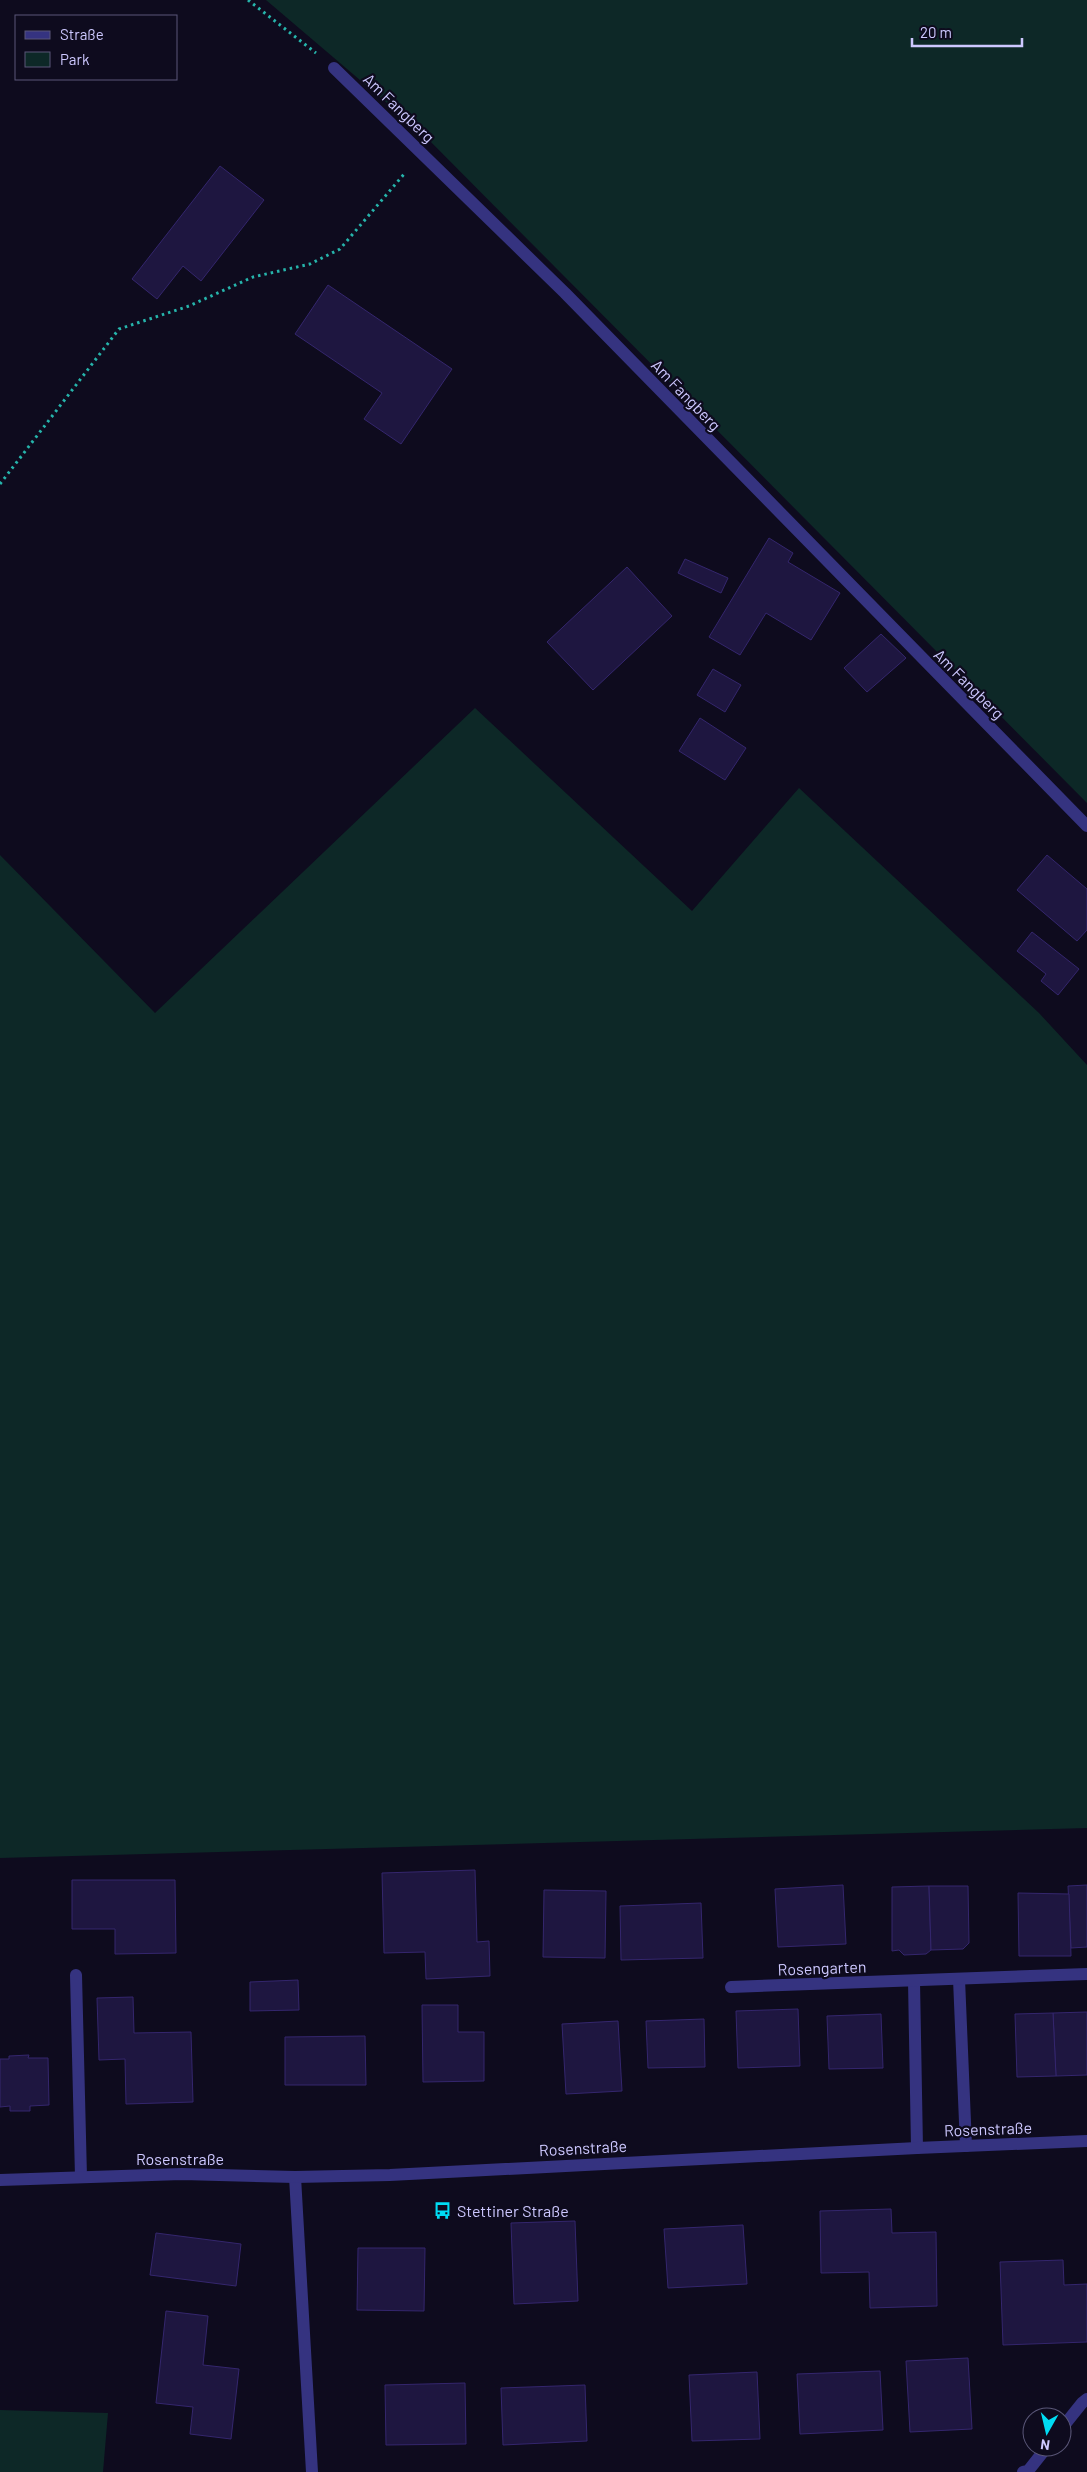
<svg xmlns="http://www.w3.org/2000/svg" width="1087" height="2472" font-family="Barlow,sans-serif">
	<rect width="100%" height="100%" fill="#0e0b1e"/>
	<g fill="#0d2827">
		<polygon points="266,0 1087,0 1087,803 421,132"/>
		<polygon points="475,708 692,911 799,788 1039,1013 1087,1065 1087,1828 0,1858 0,855 155,1013"/>
		<polygon points="0,2410 108,2413 103,2472 0,2472"/>
	</g>
	<g fill="#1e1640" stroke="#34266d">
		<polygon points="220,166 264,200 201,281 183,266 157,299 132,279"/>
		<polygon points="328,285 452,369 401,444 364,419 382,393 295,334"/>
		<polygon points="769,538 793,553 788,562 840,593 811,640 766,613 740,655 709,637"/>
		<polygon points="685,559 728,578 721,593 678,573"/>
		<polygon points="627,567 672,616 593,690 547,642"/>
		<polygon points="881,634 906,658 867,692 844,668"/>
		<polygon points="713,669 741,685 725,712 697,695"/>
		<polygon points="700,718 746,748 725,780 679,751"/>
		<polygon points="1047,855 1087,889 1087,930 1077,941 1017,890"/>
		<polygon points="1032,932 1079,969 1058,995 1041,981 1046,974 1017,951"/>
		<polygon points="475,1870 477,1942 489,1941 490,1976 426,1979 425,1952 384,1953 382,1873"/>
		<polygon points="72,1880 175,1880 176,1953 115,1954 115,1929 72,1929"/>
		<polygon points="843,1885 846,1944 778,1947 775,1889"/>
		<polygon points="1087,1885 1087,1947 1071,1948 1068,1886"/>
		<polygon points="929,1886 931,1950 926,1954 904,1955 899,1950 892,1951 892,1887"/>
		<polygon points="929,1886 968,1886 969,1943 963,1949 931,1950"/>
		<polygon points="544,1890 606,1891 605,1958 543,1957"/>
		<polygon points="1018,1893 1069,1894 1071,1956 1019,1956"/>
		<polygon points="701,1903 703,1958 621,1960 620,1906"/>
		<polygon points="298,1980 299,2010 250,2011 250,1982"/>
		<polygon points="133,1997 134,2033 191,2032 193,2102 126,2104 125,2059 99,2060 97,1998"/>
		<polygon points="422,2005 458,2005 458,2032 484,2032 484,2081 423,2082"/>
		<polygon points="798,2009 800,2066 738,2068 736,2011"/>
		<polygon points="1087,2012 1087,2075 1056,2076 1053,2013"/>
		<polygon points="1053,2013 1056,2076 1017,2077 1015,2014"/>
		<polygon points="881,2014 883,2068 829,2069 827,2016"/>
		<polygon points="704,2019 705,2067 648,2068 646,2021"/>
		<polygon points="618,2021 622,2091 566,2094 562,2024"/>
		<polygon points="365,2036 366,2085 285,2085 285,2037"/>
		<polygon points="29,2055 28,2058 48,2058 49,2105 30,2106 30,2111 10,2111 10,2106 0,2107 0,2059 9,2059 9,2056"/>
		<polygon points="891,2209 892,2233 936,2232 937,2306 870,2308 869,2272 821,2273 820,2211"/>
		<polygon points="575,2221 578,2301 514,2304 511,2223"/>
		<polygon points="743,2225 747,2284 668,2288 664,2229"/>
		<polygon points="156,2233 241,2244 236,2286 150,2275"/>
		<polygon points="358,2248 425,2248 424,2311 357,2310"/>
		<polygon points="1063,2260 1064,2285 1087,2284 1087,2342 1003,2345 1000,2262"/>
		<polygon points="166,2311 208,2316 203,2365 239,2369 231,2439 190,2434 193,2407 156,2403"/>
		<polygon points="968,2358 972,2429 910,2432 906,2361"/>
		<polygon points="880,2371 883,2430 800,2434 797,2374"/>
		<polygon points="757,2372 760,2439 692,2441 689,2375"/>
		<polygon points="465,2383 466,2444 386,2445 385,2385"/>
		<polygon points="585,2385 587,2441 503,2445 501,2388"/>
	</g>
	<g fill="none" stroke-linecap="round" stroke-linejoin="round">
		<g stroke="#26b4ab" stroke-width="3" stroke-dasharray="2.5 4" stroke-linecap="butt">
			<polyline points="248,0 316,53"/>
			<polyline points="0,484 119,329 189,306 253,277 310,264 340,249 405,173"/>
		</g>
		<g stroke="#353380" stroke-width="12">
			<polyline points="334,68 565,293 1087,826"/>
			<polyline points="76,1975 81,2177"/>
			<polyline points="959,1979 966,2146"/>
			<polyline points="914,1981 917,2148"/>
			<polyline points="731,1987 1087,1974"/>
			<polyline points="295,2177 312,2472"/>
			<polyline points="0,2180 182,2174 295,2177 390,2175 917,2148 1087,2141"/>
			<polyline points="1062,2428 1082,2403 1087,2399"/>
			<polyline points="1023,2472 1028,2471 1047,2447"/>
		</g>
	</g>
	<defs>
		<symbol id="bus-bare" viewBox="-9 -9 18 18"><path d="M-5-6H5V4H4V6H2V4H-2V6H-4V4H-5ZM-3.5-4V0h7V-4ZM-3.5 1.2v1.5H-2V1.2ZM2 1.2v1.5H3.5V1.2Z" fill="#00dcf3" stroke="#0e0b1e" stroke-width="2.5" paint-order="stroke"/></symbol>
	</defs>
	<g fill-rule="evenodd">
		<use href="#bus-bare" x="430" y="2198" width="25" height="25"/>
	</g>
	<g text-anchor="middle" stroke-width="4.5" stroke-linejoin="round" paint-order="stroke">
		<g font-size="16" fill="#cdc8ff" stroke="#0e0b1e">
			<text transform="translate(399 108) rotate(44)" y="6">Am Fangberg</text>
			<text transform="translate(686 395) rotate(46)" y="6">Am Fangberg</text>
			<text transform="translate(969 684) rotate(45)" y="6">Am Fangberg</text>
			<text transform="translate(822 1968) rotate(-2)" y="6">Rosengarten</text>
			<text transform="translate(988 2129) rotate(-2)" y="6">Rosenstraße</text>
			<text transform="translate(583 2148) rotate(-3)" y="6">Rosenstraße</text>
			<text x="180" y="2165">Rosenstraße</text>
		</g>
		<g font-size="16" fill="#cdc8ff" stroke="#0e0b1e" text-anchor="start">
			<text x="457" y="2217">Stettiner Straße</text>
		</g>
	</g>
	<rect x="15" y="15" width="162" height="65" fill="#0e0b1e" stroke="#5a5778"/>
	<rect x="25" y="31" width="25" height="8" fill="#353380" stroke="#5a5778"/>
	<text x="60" y="40" font-size="15" fill="#cdc8ff">Straße</text>
	<rect x="25" y="52" width="25" height="15" fill="#0d2827" stroke="#5a5778"/>
	<text x="60" y="65" font-size="15" fill="#cdc8ff">Park</text>
	<g transform="translate(1047 2432) rotate(188)"><circle r="24" fill="#0e0b1e" stroke="#5a5778"/>
	<path d="M0-4L9 19L0 12L-9 19Z" fill="#00dcf3"/>
	<text y="-8" font-size="14" font-weight="bold" text-anchor="middle" fill="#cdc8ff">N</text>
	</g>
	<path d="M912 38v8h110v-8" fill="none" stroke="#cdc8ff" stroke-width="2.5"/>
	<text x="920" y="38" font-size="15" fill="#cdc8ff" stroke="#0e0b1e" stroke-width="4" paint-order="stroke">20 m</text>
</svg>
